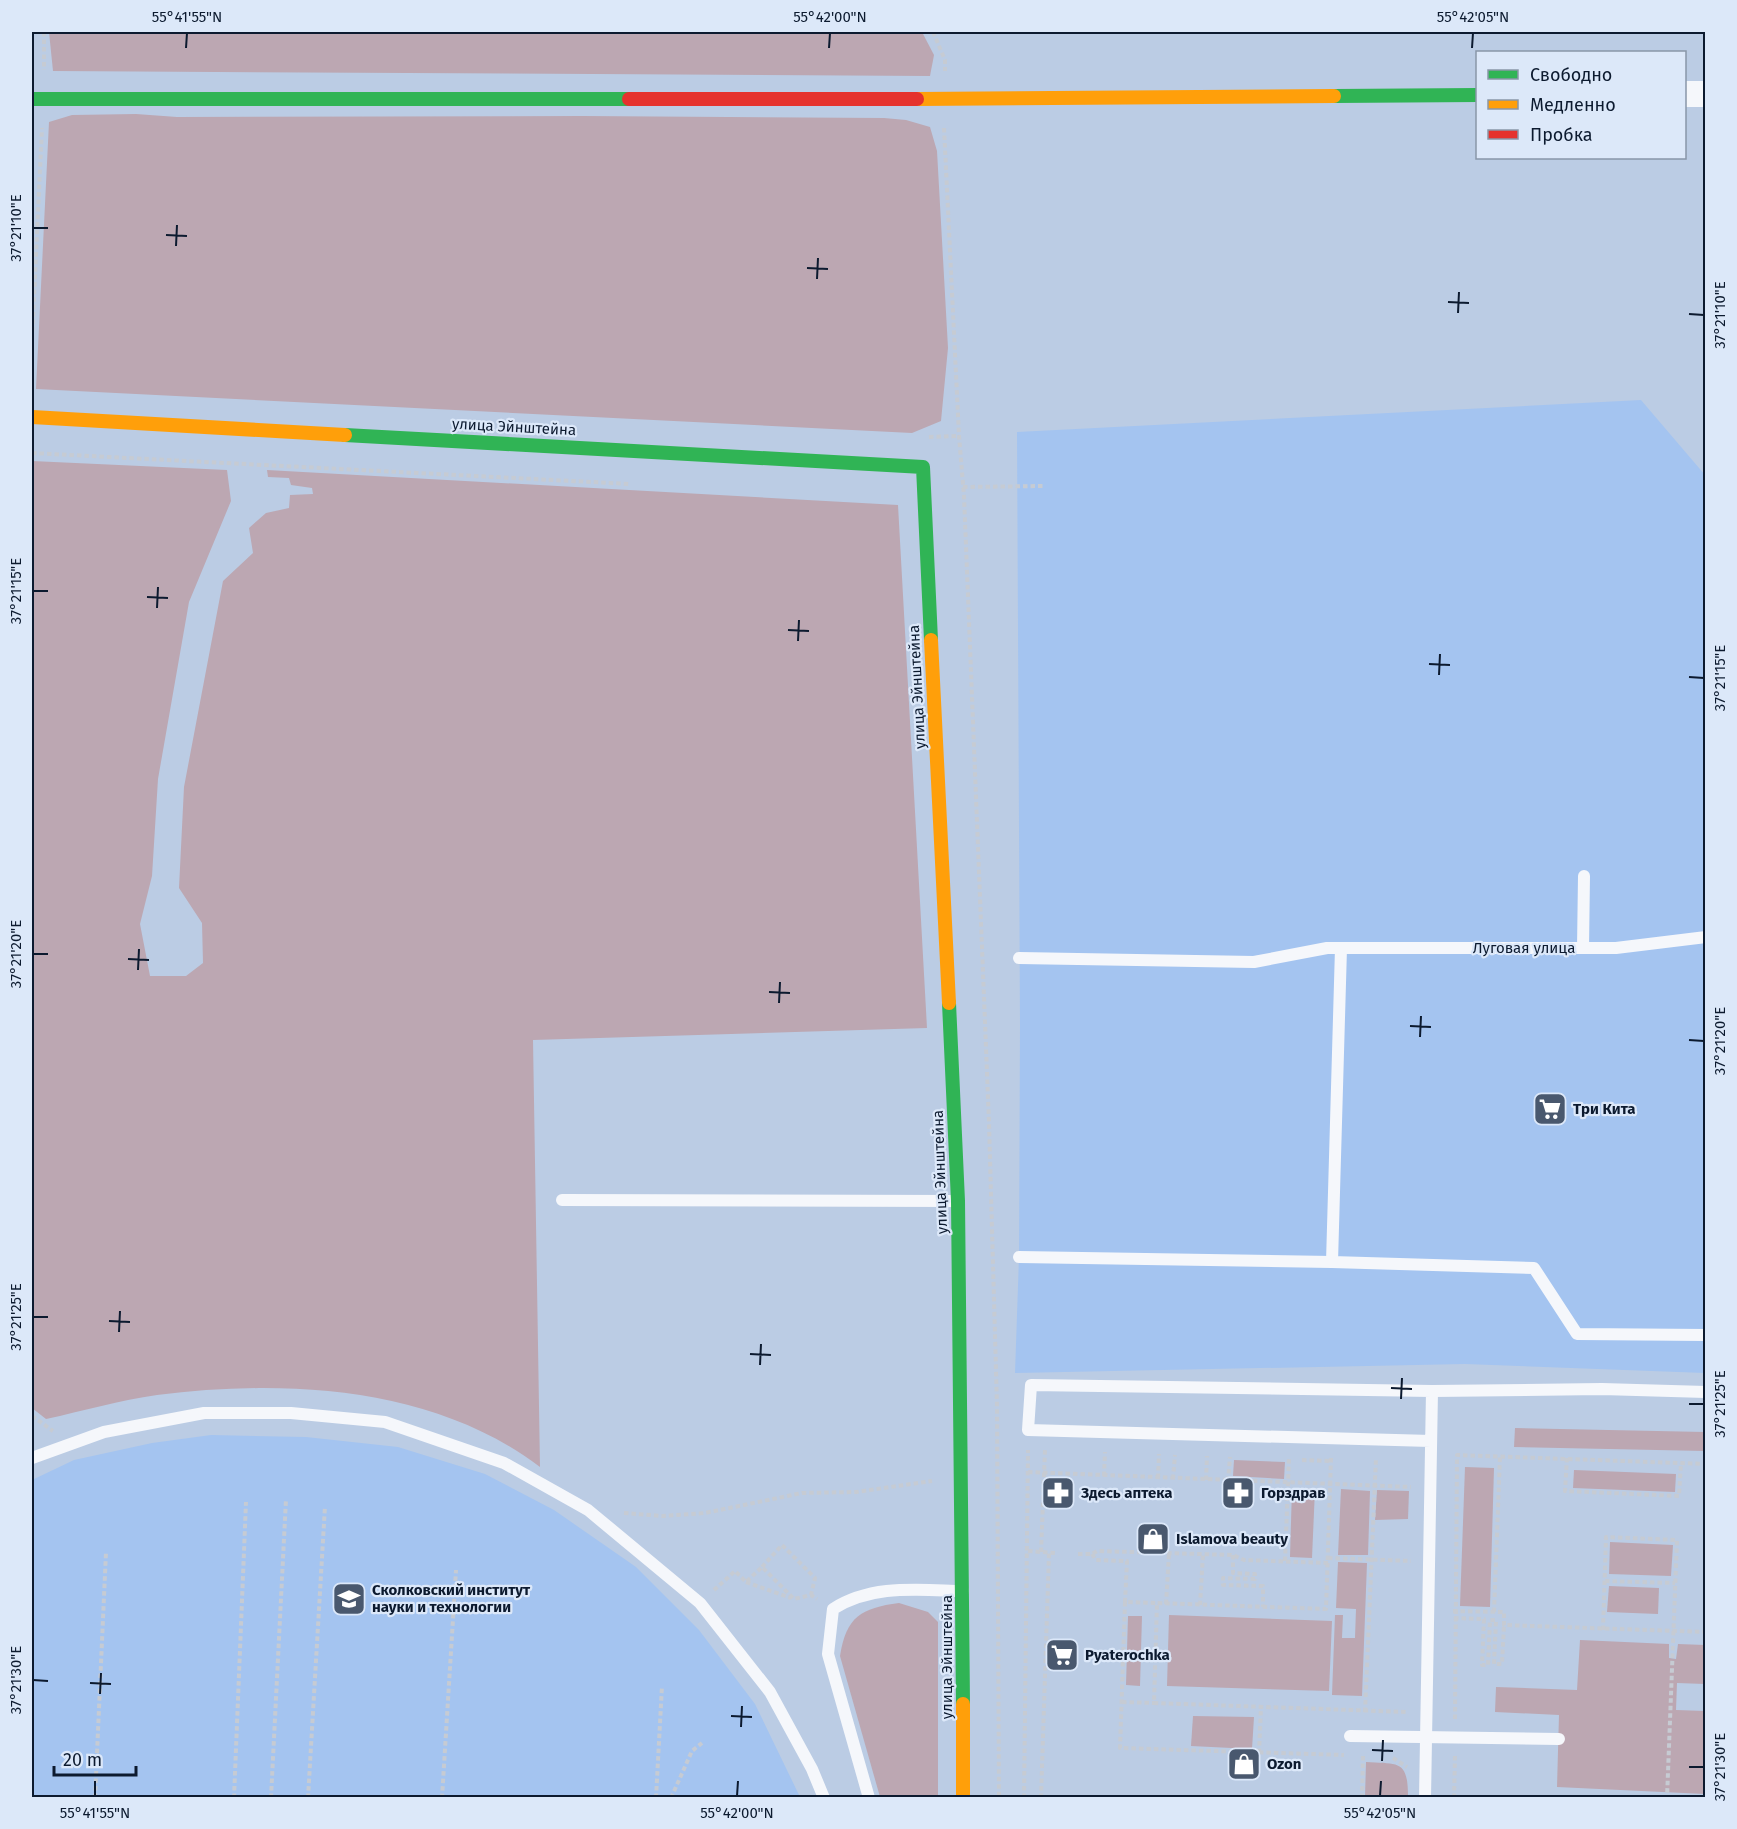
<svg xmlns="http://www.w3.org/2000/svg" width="1737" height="1829" font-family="'Fira Sans',sans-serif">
	<rect width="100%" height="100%" fill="#bbcce4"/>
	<g fill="#a4c4f0">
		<polygon points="1641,400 1705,475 1705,1373 1465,1364 1015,1373 1019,1257 1020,1025 1017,432"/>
		<polygon points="211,1435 306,1437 398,1447 485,1474 554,1510 636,1567 699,1630 755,1704 800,1797 32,1797 32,1480 74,1460 152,1443"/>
	</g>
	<g fill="#bca7b2">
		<polygon points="49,32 922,32 934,55 930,76 53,71"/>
		<polygon points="136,114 177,117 582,116 884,118 906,120 930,127 937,151 948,348 941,421 912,433 36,389 49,122 72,115"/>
		<path d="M 32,461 L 227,470 L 231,501 L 189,602 L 158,779 L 152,876 L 140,924 L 150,976 L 186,976 L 203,963 L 202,923 L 179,888 L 184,787 L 223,581 L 253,553 L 249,528 L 266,513 L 289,508 L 290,495 L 313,494 L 312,488 L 291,485 L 289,478 L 268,477 L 267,470 L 898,505 L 927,1028 L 533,1040 L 540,1467 C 433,1386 286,1379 157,1395 C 120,1400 83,1411 46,1419 L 32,1408 Z"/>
		<polygon points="1515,1428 1705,1432 1705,1451 1514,1447"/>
		<polygon points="1234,1460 1285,1462 1284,1479 1233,1476"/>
		<polygon points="1465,1467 1494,1468 1490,1607 1460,1606"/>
		<polygon points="1574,1470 1676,1474 1675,1492 1573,1488"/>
		<polygon points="1292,1488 1315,1489 1312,1558 1290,1557"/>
		<polygon points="1341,1489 1370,1491 1368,1555 1338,1555"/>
		<polygon points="1377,1490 1409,1491 1408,1519 1375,1520"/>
		<polygon points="1610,1542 1673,1545 1671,1576 1609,1574"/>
		<polygon points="1338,1562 1367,1563 1362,1696 1332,1695 1335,1615 1343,1615 1342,1638 1355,1638 1356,1609 1336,1608"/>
		<polygon points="1609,1586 1659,1588 1658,1614 1607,1612"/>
		<path d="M 899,1603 L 928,1612 L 938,1622 L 938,1797 L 880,1797 L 840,1656 C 846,1617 861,1608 899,1603 Z"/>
		<polygon points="1169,1615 1332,1621 1329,1691 1167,1686"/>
		<polygon points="1128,1616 1142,1616 1140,1686 1126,1685"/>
		<polygon points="1580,1640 1669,1644 1669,1658 1676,1659 1678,1644 1705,1645 1705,1684 1677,1683 1676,1710 1705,1711 1705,1794 1557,1787 1559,1715 1495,1712 1496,1687 1577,1690"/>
		<polygon points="1193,1716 1254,1717 1252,1749 1191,1746"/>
		<path d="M 1366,1762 C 1399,1764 1408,1760 1408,1797 L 1365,1797 Z"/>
	</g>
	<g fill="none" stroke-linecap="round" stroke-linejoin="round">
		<g stroke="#c6cbd3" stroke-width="4" stroke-dasharray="4.5 3" stroke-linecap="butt">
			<polyline points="44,32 44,70"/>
			<polyline points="933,32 945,60 945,71"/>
			<polyline points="944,128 959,436 964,496 989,1123 997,1406 999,1798"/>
			<polyline points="32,339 42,128"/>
			<polyline points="929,437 959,436"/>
			<polyline points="32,453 630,484"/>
			<polyline points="963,487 1044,486"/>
			<polyline points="32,1416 53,1431"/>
			<polyline points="1331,1458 1326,1609 1157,1603 1154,1703 1407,1712"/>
			<polyline points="1567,1458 1565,1491 1679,1496 1681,1463"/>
			<polyline points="1302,1460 1331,1461"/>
			<polyline points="1028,1472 1411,1487"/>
			<polyline points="1104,1476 1105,1452"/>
			<polyline points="1158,1478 1159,1454"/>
			<polyline points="1173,1479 1175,1455"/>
			<polyline points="1206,1480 1207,1456"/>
			<polyline points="1228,1481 1230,1457"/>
			<polyline points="624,1513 663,1516 705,1513 802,1493 856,1492 932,1481"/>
			<polyline points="1028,1551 1055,1553"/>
			<polyline points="1041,1552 1045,1450"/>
			<polyline points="1078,1554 1092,1554 1097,1551 1233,1555 1244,1560 1328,1563"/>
			<polyline points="1092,1554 1096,1560 1127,1561 1125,1602 1157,1603"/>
			<polyline points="1233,1555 1233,1573 1255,1574 1255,1579 1223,1578 1223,1585 1263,1586 1263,1607"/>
			<polyline points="1328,1558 1411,1561"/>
			<polyline points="1285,1561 1289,1457"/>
			<polyline points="762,1567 782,1545 815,1578 811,1595"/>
			<polyline points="1605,1581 1675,1583"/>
			<polyline points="746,1582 791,1598"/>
			<polyline points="714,1590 735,1571 746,1582 762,1567 794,1599 811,1595 817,1599"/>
			<polyline points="1125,1602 1120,1748 1344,1755"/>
			<polyline points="1166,1604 1169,1553"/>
			<polyline points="1200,1605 1203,1554"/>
			<polyline points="1453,1611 1504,1612 1504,1625 1706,1632"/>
			<polyline points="1494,1612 1500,1456"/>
			<polyline points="1454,1618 1484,1619 1482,1665 1488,1665 1490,1620 1496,1620 1494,1664 1502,1664 1504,1625"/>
			<polyline points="1603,1630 1606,1537 1677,1540 1667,1798"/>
			<polyline points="1122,1702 1154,1703"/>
			<polyline points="1365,1712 1376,1458"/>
			<polyline points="1455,1719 1457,1455 1706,1464"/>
			<polyline points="1259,1753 1261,1707"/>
			<polyline points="1393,1758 1407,1767"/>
			<polyline points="95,1798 106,1552"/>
			<polyline points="234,1798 246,1502"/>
			<polyline points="271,1798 286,1499"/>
			<polyline points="308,1798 325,1506"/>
			<polyline points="442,1798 456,1570"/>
			<polyline points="656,1798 662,1686"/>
			<polyline points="671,1798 692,1751 702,1743"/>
			<polyline points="1024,1798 1028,1450"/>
			<polyline points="1041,1798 1049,1553"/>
			<polyline points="1362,1798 1363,1756"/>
			<polyline points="1454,1798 1455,1756"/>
		</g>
		<g stroke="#f5f7fb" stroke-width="12">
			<polyline points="1341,948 1332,1262 1534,1268 1577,1334 1706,1335"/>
			<polyline points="1583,948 1584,876"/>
			<polyline points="1019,958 1254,962 1327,948 1616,948 1706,937"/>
			<polyline points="562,1200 957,1201"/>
			<polyline points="1019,1257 1332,1262"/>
			<polyline points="1432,1391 1602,1389 1706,1392"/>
			<polyline points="32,1458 104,1432 204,1413 291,1413 385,1422 504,1463 588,1510 700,1603 770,1692 812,1769 824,1798"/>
			<polyline points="1350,1736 1559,1739"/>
			<path d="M 869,1798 L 828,1654 L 833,1609 C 872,1584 918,1590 963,1591"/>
			<polyline points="1425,1798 1432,1391 1031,1385 1028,1430 1431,1441"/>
		</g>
		<polyline stroke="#f5f7fb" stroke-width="26" points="1684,94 1706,94"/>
		<g stroke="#30b455" stroke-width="14">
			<polyline points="1334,96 1478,95"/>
			<polyline points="32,99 629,99"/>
			<polyline points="345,435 923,467 931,640"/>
			<polyline points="949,1003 958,1201 963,1704"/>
		</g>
		<g stroke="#ff9f0a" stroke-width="14">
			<polyline points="917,99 1334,96"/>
			<polyline points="32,417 345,435"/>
			<polyline points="931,640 949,1003"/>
			<polyline points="963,1798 963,1704"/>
		</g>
		<polyline stroke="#e5322d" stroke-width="14" points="629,99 917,99"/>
	</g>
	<path fill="none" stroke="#0c1a2f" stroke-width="2" d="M 186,48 L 187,33M 829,48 L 830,33M 1472,48 L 1473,33M 33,228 L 48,228M 166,235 L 187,236M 176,246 L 177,225M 807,268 L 828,269M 817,279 L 818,258M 1448,302 L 1469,303M 1458,313 L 1459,292M 1689,314 L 1704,315M 33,591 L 48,591M 147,597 L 168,598M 157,608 L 158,587M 788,630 L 809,631M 798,641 L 799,620M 1429,664 L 1450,665M 1439,675 L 1440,654M 1689,677 L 1704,678M 33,954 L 48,954M 128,959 L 149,960M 138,970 L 139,949M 769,992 L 790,993M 779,1003 L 780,982M 1410,1026 L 1431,1027M 1420,1037 L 1421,1016M 1689,1040 L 1704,1041M 33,1317 L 48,1317M 109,1321 L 130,1322M 119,1332 L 120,1311M 750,1354 L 771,1355M 760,1365 L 761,1344M 1391,1388 L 1412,1389M 1401,1399 L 1402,1378M 1689,1404 L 1704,1404M 33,1680 L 48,1681M 90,1683 L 111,1684M 100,1694 L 101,1673M 731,1716 L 752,1717M 741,1727 L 742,1706M 1372,1750 L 1393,1751M 1382,1761 L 1383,1740M 1689,1767 L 1704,1767M 95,1796 L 95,1781M 737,1796 L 738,1781M 1380,1796 L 1381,1781"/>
	<defs>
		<symbol id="supermarket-square" viewBox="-11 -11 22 22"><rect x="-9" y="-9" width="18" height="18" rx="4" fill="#49586e" stroke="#dce8f9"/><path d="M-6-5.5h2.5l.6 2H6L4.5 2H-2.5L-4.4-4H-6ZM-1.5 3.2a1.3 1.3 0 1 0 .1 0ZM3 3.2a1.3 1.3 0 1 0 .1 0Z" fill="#fff"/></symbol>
		<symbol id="pharmacy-square" viewBox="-11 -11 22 22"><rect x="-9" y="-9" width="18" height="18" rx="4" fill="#49586e" stroke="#dce8f9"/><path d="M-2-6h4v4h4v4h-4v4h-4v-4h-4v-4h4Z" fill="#fff"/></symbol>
		<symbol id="shop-square" viewBox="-11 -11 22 22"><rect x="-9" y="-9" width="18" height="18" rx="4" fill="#49586e" stroke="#dce8f9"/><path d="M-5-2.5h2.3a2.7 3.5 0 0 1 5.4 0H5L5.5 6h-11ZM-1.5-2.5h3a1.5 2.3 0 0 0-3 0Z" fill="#fff"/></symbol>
		<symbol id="university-square" viewBox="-11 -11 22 22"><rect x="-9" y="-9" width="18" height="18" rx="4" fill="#49586e" stroke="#dce8f9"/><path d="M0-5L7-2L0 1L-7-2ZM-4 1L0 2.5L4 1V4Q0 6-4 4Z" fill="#fff"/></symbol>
	</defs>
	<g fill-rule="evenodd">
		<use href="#supermarket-square" x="1531" y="1090" width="38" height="38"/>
		<use href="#pharmacy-square" x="1039" y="1474" width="38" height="38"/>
		<use href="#pharmacy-square" x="1219" y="1474" width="38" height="38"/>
		<use href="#shop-square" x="1134" y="1520" width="38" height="38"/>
		<use href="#university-square" x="330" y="1580" width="38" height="38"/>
		<use href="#supermarket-square" x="1043" y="1636" width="38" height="38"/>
		<use href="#shop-square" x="1225" y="1745" width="38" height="38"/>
	</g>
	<g text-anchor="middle" stroke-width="4.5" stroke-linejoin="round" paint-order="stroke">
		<g font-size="15" fill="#0c1a2f" stroke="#dce8f9">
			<text transform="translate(514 427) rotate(3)" y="5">улица Эйнштейна</text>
			<text transform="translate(917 687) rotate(-93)" y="5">улица Эйнштейна</text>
			<text x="1524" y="953">Луговая улица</text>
			<text transform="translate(940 1172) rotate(-92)" y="5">улица Эйнштейна</text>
			<text transform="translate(947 1657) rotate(-90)" y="5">улица Эйнштейна</text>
		</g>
		<g font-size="15" font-weight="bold" fill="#0c1a2f" stroke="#dce8f9" text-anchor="start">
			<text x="1573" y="1114">Три Кита</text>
			<text x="1081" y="1498">Здесь аптека</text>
			<text x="1261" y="1498">Горздрав</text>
			<text x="1176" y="1544">Islamova beauty</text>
			<text x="372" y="1595">Сколковский институт<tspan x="372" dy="17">науки и технологии</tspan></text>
			<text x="1085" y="1660">Pyaterochka</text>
			<text x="1267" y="1769">Ozon</text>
		</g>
	</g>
	<rect width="1737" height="1829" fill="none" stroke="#dce8f9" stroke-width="66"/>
	<rect x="1476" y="51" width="210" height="108" fill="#dce8f9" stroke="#8996a8" stroke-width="1.5"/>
	<rect x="1488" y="70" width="30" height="9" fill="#30b455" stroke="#8996a8" stroke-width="1.5"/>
	<text x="1530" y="81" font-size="18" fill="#0c1a2f">Свободно</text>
	<rect x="1488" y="100" width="30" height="9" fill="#ff9f0a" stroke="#8996a8" stroke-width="1.5"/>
	<text x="1530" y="111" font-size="18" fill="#0c1a2f">Медленно</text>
	<rect x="1488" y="130" width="30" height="9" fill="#e5322d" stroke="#8996a8" stroke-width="1.5"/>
	<text x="1530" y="141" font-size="18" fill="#0c1a2f">Пробка</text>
	<path d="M54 1766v9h82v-9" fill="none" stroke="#0c1a2f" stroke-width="3"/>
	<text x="63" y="1766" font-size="18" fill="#0c1a2f" stroke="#dce8f9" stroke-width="4.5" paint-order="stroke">20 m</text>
	<rect x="33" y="33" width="1671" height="1763" fill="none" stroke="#0c1a2f" stroke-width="2"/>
	<g font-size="15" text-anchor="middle" fill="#0c1a2f">
		<text x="187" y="22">55°41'55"N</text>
		<text x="830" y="22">55°42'00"N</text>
		<text x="1473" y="22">55°42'05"N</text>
		<text transform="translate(16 228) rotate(-90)" y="5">37°21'10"E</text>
		<text transform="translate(1720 315) rotate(-90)" y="5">37°21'10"E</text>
		<text transform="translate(16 591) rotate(-90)" y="5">37°21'15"E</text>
		<text transform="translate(1720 678) rotate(-90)" y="5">37°21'15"E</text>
		<text transform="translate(16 954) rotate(-90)" y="5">37°21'20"E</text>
		<text transform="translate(1720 1041) rotate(-90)" y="5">37°21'20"E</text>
		<text transform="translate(16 1317) rotate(-90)" y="5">37°21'25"E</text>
		<text transform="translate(1720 1404) rotate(-90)" y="5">37°21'25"E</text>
		<text transform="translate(16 1680) rotate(-90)" y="5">37°21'30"E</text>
		<text transform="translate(1720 1767) rotate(-90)" y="5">37°21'30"E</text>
		<text x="95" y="1818">55°41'55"N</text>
		<text x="737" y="1818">55°42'00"N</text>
		<text x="1380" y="1818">55°42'05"N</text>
	</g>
</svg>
